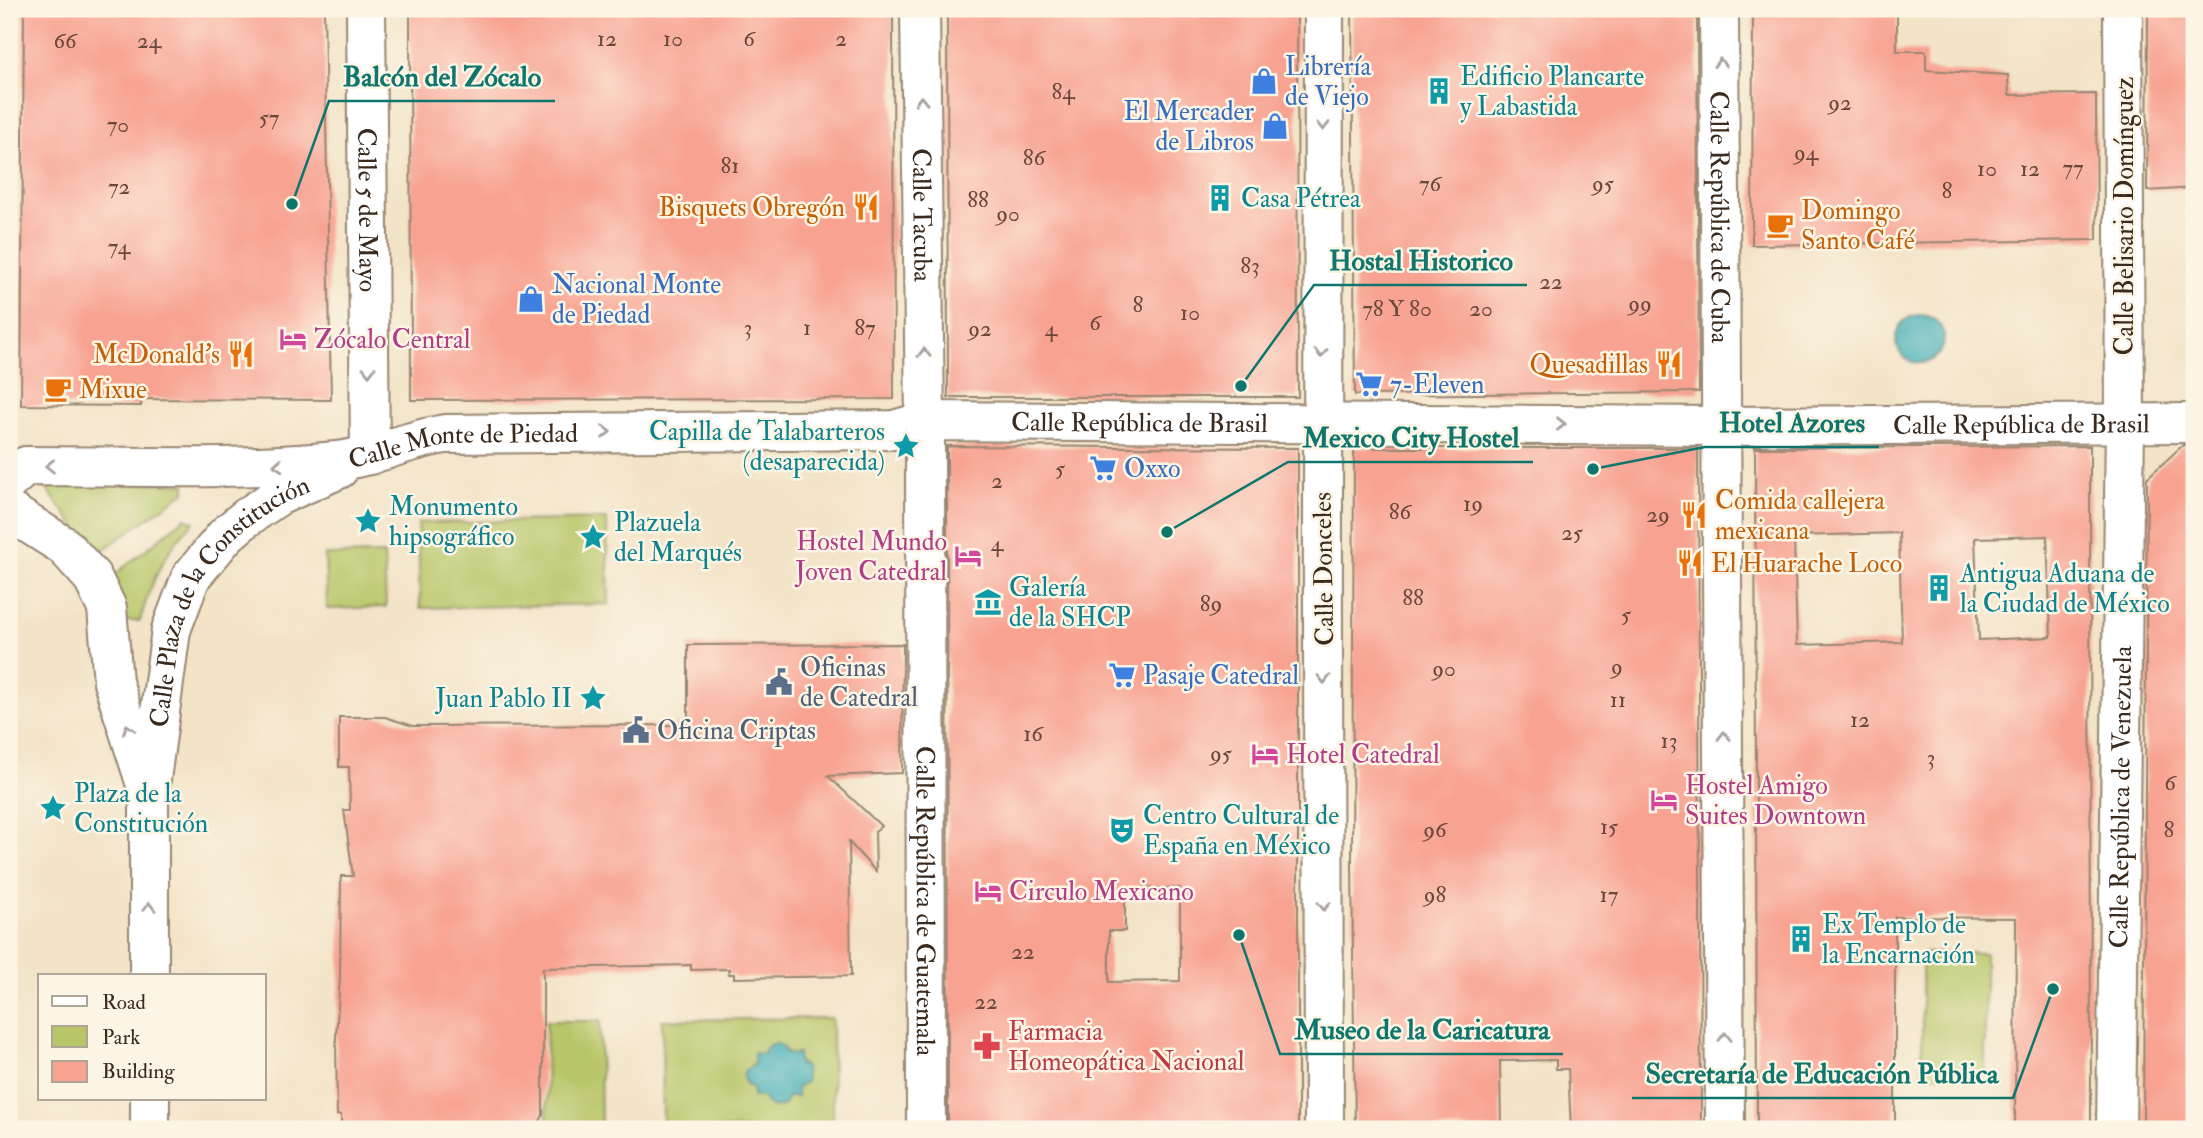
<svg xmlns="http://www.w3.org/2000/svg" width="2203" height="1138" font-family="'IM FELL Double Pica',serif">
	<rect width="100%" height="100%" fill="#fcf5e5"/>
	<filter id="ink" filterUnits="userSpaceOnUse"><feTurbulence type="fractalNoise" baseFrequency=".0143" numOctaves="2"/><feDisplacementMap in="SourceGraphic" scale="14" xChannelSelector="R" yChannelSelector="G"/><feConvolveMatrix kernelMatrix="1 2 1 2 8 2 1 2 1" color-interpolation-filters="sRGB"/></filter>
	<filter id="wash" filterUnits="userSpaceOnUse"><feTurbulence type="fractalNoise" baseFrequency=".00686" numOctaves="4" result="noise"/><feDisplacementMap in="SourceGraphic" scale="28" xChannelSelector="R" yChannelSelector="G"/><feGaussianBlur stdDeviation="1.57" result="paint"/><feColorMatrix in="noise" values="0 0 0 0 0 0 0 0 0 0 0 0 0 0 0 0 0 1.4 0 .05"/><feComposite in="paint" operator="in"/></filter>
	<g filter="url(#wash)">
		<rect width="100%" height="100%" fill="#f3e3c7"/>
		<g fill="#b8c669" stroke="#7a7844" stroke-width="2" fill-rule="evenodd">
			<polygon points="185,483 185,492 97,554 44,486"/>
			<path d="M 185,518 L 194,522 C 165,549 150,584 140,621 L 126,621 L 112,577 Z"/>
			<polygon points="607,519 609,604 420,608 418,523"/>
			<polygon points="384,554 386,607 327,609 325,555"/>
			<rect x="1922" y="953" width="63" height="122"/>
			<path d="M 832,1018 L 833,1129 L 663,1129 L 662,1020 ZM 776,1043 L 805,1067 L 797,1087 L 787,1097 L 753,1096 L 751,1066 L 767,1046 Z"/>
			<polygon points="546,1021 600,1021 601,1129 547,1129"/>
		</g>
		<g fill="#3aabb6" stroke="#3a6a6a" stroke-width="2">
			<circle cx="1920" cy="339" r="24"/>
			<path d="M 776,1043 L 783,1047 L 786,1054 L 798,1054 L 798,1064 L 805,1067 L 806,1082 L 797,1087 L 797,1097 L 788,1097 L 783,1106 L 774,1108 L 766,1103 L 764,1097 L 753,1097 L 753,1088 C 744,1085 741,1077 746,1069 L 754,1065 L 754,1053 L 764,1054 L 767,1046 Z"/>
		</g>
		<g id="blocks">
			<g fill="#f8a392" fill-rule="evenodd">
				<polygon points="24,9 324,9 331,400 141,399 141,406 21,405"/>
				<polygon points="410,9 893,9 894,399 411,400"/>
				<polygon points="947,9 1297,9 1298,397 948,397"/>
				<polygon points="1352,9 1697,9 1699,392 1355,395"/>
				<polygon points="1753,9 1897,9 1897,51 1926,51 1926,70 2008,75 2009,95 2096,94 2097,240 1752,245"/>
				<polygon points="2148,9 2194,9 2194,188 2147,191"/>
				<polygon points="2183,445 2194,445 2194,1129 2143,1129 2147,478"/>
				<path d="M 947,446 L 1298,448 L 1298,1129 L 948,1129 ZM 1125,888 L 1180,888 L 1180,981 L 1109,982 L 1109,931 L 1125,931 Z"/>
				<path d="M 2090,446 L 2091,1129 L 2015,1129 L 2016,918 L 1895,917 L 1895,1129 L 1757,1129 L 1755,448 ZM 1899,533 L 1902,642 L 1797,645 L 1794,536 ZM 2047,536 L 2051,637 L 1979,640 L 1975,538 Z"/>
				<polygon points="1354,448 1698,448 1701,1129 1571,1129 1568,1069 1556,1069 1556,1060 1500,1061 1501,1129 1355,1129 1352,861"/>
				<polygon points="903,644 902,773 828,776 881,826 875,832 876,872 849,842 851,976 734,978 734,974 728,974 729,969 691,970 691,965 543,968 543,1115 537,1129 341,1129 341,1115 337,1115 336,1036 340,978 341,876 353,876 344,810 350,810 349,767 339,767 339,717 385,717 413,726 688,725 688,645"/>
			</g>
		</g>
	</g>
	<g filter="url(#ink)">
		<use href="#blocks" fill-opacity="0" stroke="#978672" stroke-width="2"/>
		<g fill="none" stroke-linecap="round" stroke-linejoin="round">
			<defs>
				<g id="minor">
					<path id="s1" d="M 366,9 L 370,455"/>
					<path id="s2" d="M 920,9 L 925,421 L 926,1129"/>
					<path id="s3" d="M 1719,9 L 1725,1129"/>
					<path id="s4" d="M 9,481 L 26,466 C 129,466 234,471 337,461 C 375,457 408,439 446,434 L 894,430 L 925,421 L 1724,426 L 2194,423"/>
					<polyline points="9,511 64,546 92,577 107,608 113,682 149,794 149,975"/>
					<path id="s5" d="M 150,787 L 171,630 L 191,577 L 226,535 L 246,518 L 278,496 L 339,469"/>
					<polyline points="150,1098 150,1129"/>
					<path d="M 1324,1129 C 1324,756 1321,382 1324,9"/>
					<path id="s6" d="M 2116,1129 L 2125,423 L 2123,9"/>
				</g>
			</defs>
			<use href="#minor" stroke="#978672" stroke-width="42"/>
			<use href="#minor" stroke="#fff" stroke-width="38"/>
		</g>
		<defs><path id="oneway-chevron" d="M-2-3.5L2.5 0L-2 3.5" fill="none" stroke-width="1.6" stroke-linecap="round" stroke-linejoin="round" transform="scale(1.75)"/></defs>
		<g stroke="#a79f9a">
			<use href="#oneway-chevron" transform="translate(1720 63) rotate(-91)"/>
			<use href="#oneway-chevron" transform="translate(921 101) rotate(-91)"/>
			<use href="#oneway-chevron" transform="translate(1323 126) rotate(90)"/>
			<use href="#oneway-chevron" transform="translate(924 353) rotate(-91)"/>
			<use href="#oneway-chevron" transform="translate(1321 353) rotate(90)"/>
			<use href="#oneway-chevron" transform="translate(369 371) rotate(90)"/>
			<use href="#oneway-chevron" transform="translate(1561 424) rotate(1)"/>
			<use href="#oneway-chevron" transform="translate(606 432)"/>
			<use href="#oneway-chevron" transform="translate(278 465) rotate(176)"/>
			<use href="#oneway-chevron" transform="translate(50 466) rotate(-180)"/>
			<use href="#oneway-chevron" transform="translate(1324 679) rotate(90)"/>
			<use href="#oneway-chevron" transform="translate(128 729) rotate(-108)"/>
			<use href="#oneway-chevron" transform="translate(1724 736) rotate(-90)"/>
			<use href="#oneway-chevron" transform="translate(1324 906) rotate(90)"/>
			<use href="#oneway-chevron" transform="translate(149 907) rotate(-90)"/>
			<use href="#oneway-chevron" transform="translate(1725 1037) rotate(-90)"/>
		</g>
	</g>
	<defs>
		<symbol id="shop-bare" viewBox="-9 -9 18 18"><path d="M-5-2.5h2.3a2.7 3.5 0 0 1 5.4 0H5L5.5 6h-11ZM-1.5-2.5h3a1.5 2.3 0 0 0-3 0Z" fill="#3f7fe0" stroke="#fcf5e5" stroke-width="2.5" paint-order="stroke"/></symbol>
		<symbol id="building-bare" viewBox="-9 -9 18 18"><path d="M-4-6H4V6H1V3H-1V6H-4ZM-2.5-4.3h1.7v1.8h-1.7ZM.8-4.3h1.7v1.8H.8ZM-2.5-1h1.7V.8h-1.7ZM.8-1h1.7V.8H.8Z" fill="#0f9aa8" stroke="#fcf5e5" stroke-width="2.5" paint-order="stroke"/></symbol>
		<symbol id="restaurant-bare" viewBox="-9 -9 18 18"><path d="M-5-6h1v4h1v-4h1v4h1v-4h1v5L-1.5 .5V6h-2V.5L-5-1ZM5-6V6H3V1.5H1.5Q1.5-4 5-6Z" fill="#e8710a" stroke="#fcf5e5" stroke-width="2.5" paint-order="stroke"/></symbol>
		<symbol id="cafe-bare" viewBox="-9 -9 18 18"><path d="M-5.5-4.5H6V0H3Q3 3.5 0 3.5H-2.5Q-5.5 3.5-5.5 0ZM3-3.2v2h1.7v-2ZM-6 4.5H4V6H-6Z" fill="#e8710a" stroke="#fcf5e5" stroke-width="2.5" paint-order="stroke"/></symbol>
		<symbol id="hotel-bare" viewBox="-9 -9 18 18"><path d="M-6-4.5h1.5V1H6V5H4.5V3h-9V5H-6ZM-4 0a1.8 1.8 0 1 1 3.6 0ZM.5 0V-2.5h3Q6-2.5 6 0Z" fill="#d1479c" stroke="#fcf5e5" stroke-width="2.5" paint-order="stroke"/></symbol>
		<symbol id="supermarket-bare" viewBox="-9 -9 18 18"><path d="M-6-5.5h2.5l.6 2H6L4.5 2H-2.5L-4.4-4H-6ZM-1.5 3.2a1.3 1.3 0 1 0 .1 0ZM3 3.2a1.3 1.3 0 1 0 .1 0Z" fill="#3f7fe0" stroke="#fcf5e5" stroke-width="2.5" paint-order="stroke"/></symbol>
		<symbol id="sight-bare" viewBox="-9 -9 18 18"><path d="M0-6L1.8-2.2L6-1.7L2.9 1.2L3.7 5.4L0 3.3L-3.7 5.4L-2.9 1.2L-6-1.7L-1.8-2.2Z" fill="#0f9aa8" stroke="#fcf5e5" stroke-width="2.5" paint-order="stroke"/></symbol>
		<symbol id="museum-bare" viewBox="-9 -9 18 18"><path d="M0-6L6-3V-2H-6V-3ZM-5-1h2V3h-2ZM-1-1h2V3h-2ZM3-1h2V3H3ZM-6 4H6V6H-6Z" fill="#0f9aa8" stroke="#fcf5e5" stroke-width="2.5" paint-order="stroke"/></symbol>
		<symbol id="civic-bare" viewBox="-9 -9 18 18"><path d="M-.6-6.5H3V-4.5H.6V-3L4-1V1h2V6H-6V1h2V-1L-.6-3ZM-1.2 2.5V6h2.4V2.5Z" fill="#5c6f8a" stroke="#fcf5e5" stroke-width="2.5" paint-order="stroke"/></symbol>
		<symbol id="theatre-bare" viewBox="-9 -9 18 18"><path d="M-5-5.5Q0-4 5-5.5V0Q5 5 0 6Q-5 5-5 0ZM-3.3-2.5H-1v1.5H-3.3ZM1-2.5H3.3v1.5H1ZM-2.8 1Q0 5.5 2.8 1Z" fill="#0f9aa8" stroke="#fcf5e5" stroke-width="2.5" paint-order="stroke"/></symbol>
		<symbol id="pharmacy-bare" viewBox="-9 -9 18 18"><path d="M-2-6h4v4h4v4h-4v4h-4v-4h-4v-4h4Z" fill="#e0444e" stroke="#fcf5e5" stroke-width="2.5" paint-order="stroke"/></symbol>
	</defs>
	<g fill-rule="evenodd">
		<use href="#shop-bare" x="1245" y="62" width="38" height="38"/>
		<use href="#building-bare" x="1420" y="72" width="38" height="38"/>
		<use href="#shop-bare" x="1256" y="107" width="38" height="38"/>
		<use href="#building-bare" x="1201" y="179" width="38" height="38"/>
		<use href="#restaurant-bare" x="847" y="188" width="38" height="38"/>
		<use href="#cafe-bare" x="1761" y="206" width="38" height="38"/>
		<use href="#shop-bare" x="512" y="280" width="38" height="38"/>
		<use href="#hotel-bare" x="274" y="320" width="38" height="38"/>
		<use href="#restaurant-bare" x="222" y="335" width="38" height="38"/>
		<use href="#restaurant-bare" x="1650" y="345" width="38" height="38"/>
		<use href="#supermarket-bare" x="1350" y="365" width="38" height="38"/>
		<use href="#cafe-bare" x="39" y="370" width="38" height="38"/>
		<use href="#sight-bare" x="887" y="427" width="38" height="38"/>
		<use href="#supermarket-bare" x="1084" y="449" width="38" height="38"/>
		<use href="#restaurant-bare" x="1675" y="496" width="38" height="38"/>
		<use href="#sight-bare" x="349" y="502" width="38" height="38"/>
		<use href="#sight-bare" x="574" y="518" width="38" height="38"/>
		<use href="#hotel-bare" x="949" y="537" width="38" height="38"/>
		<use href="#restaurant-bare" x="1671" y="544" width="38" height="38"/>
		<use href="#building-bare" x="1920" y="569" width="38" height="38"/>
		<use href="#museum-bare" x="969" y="583" width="38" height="38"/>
		<use href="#supermarket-bare" x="1103" y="656" width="38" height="38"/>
		<use href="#civic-bare" x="760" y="663" width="38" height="38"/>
		<use href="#sight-bare" x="574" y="679" width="38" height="38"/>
		<use href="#civic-bare" x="617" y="711" width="38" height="38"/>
		<use href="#hotel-bare" x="1246" y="735" width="38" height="38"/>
		<use href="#hotel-bare" x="1645" y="781" width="38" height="38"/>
		<use href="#sight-bare" x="34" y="789" width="38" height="38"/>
		<use href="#theatre-bare" x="1103" y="811" width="38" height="38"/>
		<use href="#hotel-bare" x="969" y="872" width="38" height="38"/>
		<use href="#building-bare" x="1782" y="920" width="38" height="38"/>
		<use href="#pharmacy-bare" x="968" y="1027" width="38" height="38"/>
	</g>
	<g text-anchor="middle" stroke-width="5" stroke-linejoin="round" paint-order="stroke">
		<g font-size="23" fill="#6a483b">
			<text x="607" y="46">12</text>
			<text x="673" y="46">10</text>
			<text x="749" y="46">6</text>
			<text x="841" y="46">2</text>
			<text x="65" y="48">66</text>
			<text x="149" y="48">24</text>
			<text x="1063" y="99">84</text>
			<text x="1840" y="110">92</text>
			<text x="269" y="125">57</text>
			<text x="118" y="132">70</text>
			<text x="1806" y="160">94</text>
			<text x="1034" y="165">86</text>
			<text x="730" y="173">81</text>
			<text x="2073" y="175">77</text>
			<text x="1987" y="176">10</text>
			<text x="2030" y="176">12</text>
			<text x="1430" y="191">76</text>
			<text x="1603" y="191">95</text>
			<text x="119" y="194">72</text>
			<text x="1947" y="198">8</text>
			<text x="978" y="207">88</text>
			<text x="1008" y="221">90</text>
			<text x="119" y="254">74</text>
			<text x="1250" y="273">83</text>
			<text x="1551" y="289">22</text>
			<text x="1640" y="311">99</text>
			<text x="1138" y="312">8</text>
			<text x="1397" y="316">78 Y 80</text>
			<text x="1481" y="316">20</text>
			<text x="1190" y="320">10</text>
			<text x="1095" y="330">6</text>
			<text x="748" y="335">3</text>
			<text x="807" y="335">1</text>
			<text x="865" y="335">87</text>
			<text x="980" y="336">92</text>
			<text x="1051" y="336">4</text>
			<text x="1060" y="476">5</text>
			<text x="997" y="488">2</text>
			<text x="1473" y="511">19</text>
			<text x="1400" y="519">86</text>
			<text x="1658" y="522">29</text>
			<text x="1572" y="540">25</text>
			<text x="997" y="551">4</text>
			<text x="1413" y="605">88</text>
			<text x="1211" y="611">89</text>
			<text x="1626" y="622">5</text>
			<text x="1617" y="674">9</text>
			<text x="1444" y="676">90</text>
			<text x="1618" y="707">11</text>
			<text x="1860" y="727">12</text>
			<text x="1033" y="741">16</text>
			<text x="1669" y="748">13</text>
			<text x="1221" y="761">95</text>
			<text x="1931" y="765">3</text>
			<text x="2170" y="790">6</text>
			<text x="1609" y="834">15</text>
			<text x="1435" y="837">96</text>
			<text x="2169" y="837">8</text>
			<text x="1435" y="902">98</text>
			<text x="1609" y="902">17</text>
			<text x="1023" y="959">22</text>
			<text x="986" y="1009">22</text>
		</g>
		<g font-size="26" fill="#366cbe" stroke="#fcf5e5" text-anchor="start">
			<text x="1285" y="75">Librería<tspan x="1285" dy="30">de Viejo</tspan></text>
			<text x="1254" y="120" text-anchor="end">El Mercader<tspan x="1254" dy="30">de Libros</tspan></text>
			<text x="552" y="293">Nacional Monte<tspan x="552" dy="30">de Piedad</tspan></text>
			<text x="1390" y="393">7-Eleven</text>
			<text x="1124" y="477">Oxxo</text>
			<text x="1143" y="684">Pasaje Catedral</text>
		</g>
		<g font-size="26" fill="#0d838f" stroke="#fcf5e5" text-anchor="start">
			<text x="1460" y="85">Edificio Plancarte<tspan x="1460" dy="30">y Labastida</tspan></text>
			<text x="1241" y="207">Casa Pétrea</text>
			<text x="885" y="440" text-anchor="end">Capilla de Talabarteros<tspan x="885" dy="30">(desaparecida)</tspan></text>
			<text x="389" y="515">Monumento<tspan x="389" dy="30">hipsográfico</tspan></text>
			<text x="614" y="531">Plazuela<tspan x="614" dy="30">del Marqués</tspan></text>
			<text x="1960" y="582">Antigua Aduana de<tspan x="1960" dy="30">la Ciudad de México</tspan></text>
			<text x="1009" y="596">Galería<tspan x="1009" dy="30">de la SHCP</tspan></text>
			<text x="572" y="707" text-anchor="end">Juan Pablo II</text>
			<text x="74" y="802">Plaza de la<tspan x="74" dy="30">Constitución</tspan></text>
			<text x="1143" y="824">Centro Cultural de<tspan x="1143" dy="30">España en México</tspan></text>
			<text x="1822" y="933">Ex Templo de<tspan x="1822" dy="30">la Encarnación</tspan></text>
		</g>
		<g font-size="26" fill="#c56008" stroke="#fcf5e5" text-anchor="start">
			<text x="845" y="216" text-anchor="end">Bisquets Obregón</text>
			<text x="1801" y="219">Domingo<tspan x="1801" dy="30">Santo Café</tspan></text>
			<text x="220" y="363" text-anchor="end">McDonald's</text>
			<text x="1648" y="373" text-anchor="end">Quesadillas</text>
			<text x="79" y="398">Mixue</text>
			<text x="1715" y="509">Comida callejera<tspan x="1715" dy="30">mexicana</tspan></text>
			<text x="1711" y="572">El Huarache Loco</text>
		</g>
		<g font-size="26" fill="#3b2a1e" stroke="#fcf5e5">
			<text dy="9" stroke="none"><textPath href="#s1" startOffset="201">Calle 5 de Mayo</textPath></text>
			<text dy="9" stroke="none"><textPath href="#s2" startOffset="206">Calle Tacuba</textPath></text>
			<text transform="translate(2124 216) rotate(-90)" y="9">Calle Belisario Domínguez</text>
			<text dy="9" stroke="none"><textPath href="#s3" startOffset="208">Calle República de Cuba</textPath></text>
			<text dy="9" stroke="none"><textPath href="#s4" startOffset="1141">Calle República de Brasil</textPath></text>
			<text dy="9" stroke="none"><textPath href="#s4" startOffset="2023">Calle República de Brasil</textPath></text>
			<text dy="9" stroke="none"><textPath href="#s4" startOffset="462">Calle Monte de Piedad</textPath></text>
			<text transform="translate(1323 569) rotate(-91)" y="9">Calle Donceles</text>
			<text dy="9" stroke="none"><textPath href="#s5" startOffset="214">Calle Plaza de la Constitución</textPath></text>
			<text dy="9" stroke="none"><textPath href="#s6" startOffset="332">Calle República de Venezuela</textPath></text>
			<text dy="9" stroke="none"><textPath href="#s2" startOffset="892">Calle República de Guatemala</textPath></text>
		</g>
		<g font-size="26" fill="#b23c85" stroke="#fcf5e5" text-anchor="start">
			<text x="314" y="348">Zócalo Central</text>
			<text x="947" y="550" text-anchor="end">Hostel Mundo<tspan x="947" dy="30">Joven Catedral</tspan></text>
			<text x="1286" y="763">Hotel Catedral</text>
			<text x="1685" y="794">Hostel Amigo<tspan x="1685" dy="30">Suites Downtown</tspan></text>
			<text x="1009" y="900">Circulo Mexicano</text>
		</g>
		<g font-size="26" fill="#4e5e75" stroke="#fcf5e5" text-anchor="start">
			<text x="800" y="676">Oficinas<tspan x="800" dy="30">de Catedral</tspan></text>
			<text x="657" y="739">Oficina Criptas</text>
		</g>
		<g font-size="26" fill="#be3a42" stroke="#fcf5e5" text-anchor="start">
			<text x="1008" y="1040">Farmacia<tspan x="1008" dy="30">Homeopática Nacional</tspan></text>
		</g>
	</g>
	<path fill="none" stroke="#0f766e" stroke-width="2.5" d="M292 204L329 101H555M1241 386L1314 285H1527M1593 469L1705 447H1879M1167 532L1288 462H1533M1239 935L1280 1054H1563M2053 989L2013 1098H1632"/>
	<g fill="#0f766e" stroke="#fcf5e5" stroke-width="2.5">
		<circle cx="292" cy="204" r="7"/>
		<circle cx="1241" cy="386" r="7"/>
		<circle cx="1593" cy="469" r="7"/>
		<circle cx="1167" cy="532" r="7"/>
		<circle cx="1239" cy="935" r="7"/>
		<circle cx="2053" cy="989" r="7"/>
	</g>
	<g font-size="28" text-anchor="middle" font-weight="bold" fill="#0f766e" stroke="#fcf5e5" stroke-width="5" stroke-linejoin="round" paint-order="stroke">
		<text x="442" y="86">Balcón del Zócalo</text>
		<text x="1421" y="270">Hostal Historico</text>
		<text x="1792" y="432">Hotel Azores</text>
		<text x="1411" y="447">Mexico City Hostel</text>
		<text x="1422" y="1039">Museo de la Caricatura</text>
		<text x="1822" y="1083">Secretaría de Educación Pública</text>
	</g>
	<rect width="2203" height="1138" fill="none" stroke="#fcf5e5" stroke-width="35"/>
	<rect x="38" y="974" width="228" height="126" fill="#fcf5e5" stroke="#afa495" stroke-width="2"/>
	<rect x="52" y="996" width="35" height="10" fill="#ffffff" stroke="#afa495" stroke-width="2"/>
	<text x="102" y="1009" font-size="21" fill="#3b2a1e">Road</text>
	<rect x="52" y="1026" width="35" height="21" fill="#b8c669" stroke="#afa495" stroke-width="2"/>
	<text x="102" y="1044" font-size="21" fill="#3b2a1e">Park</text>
	<rect x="52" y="1061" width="35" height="21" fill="#f8a392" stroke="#afa495" stroke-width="2"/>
	<text x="102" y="1078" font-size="21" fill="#3b2a1e">Building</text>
</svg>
